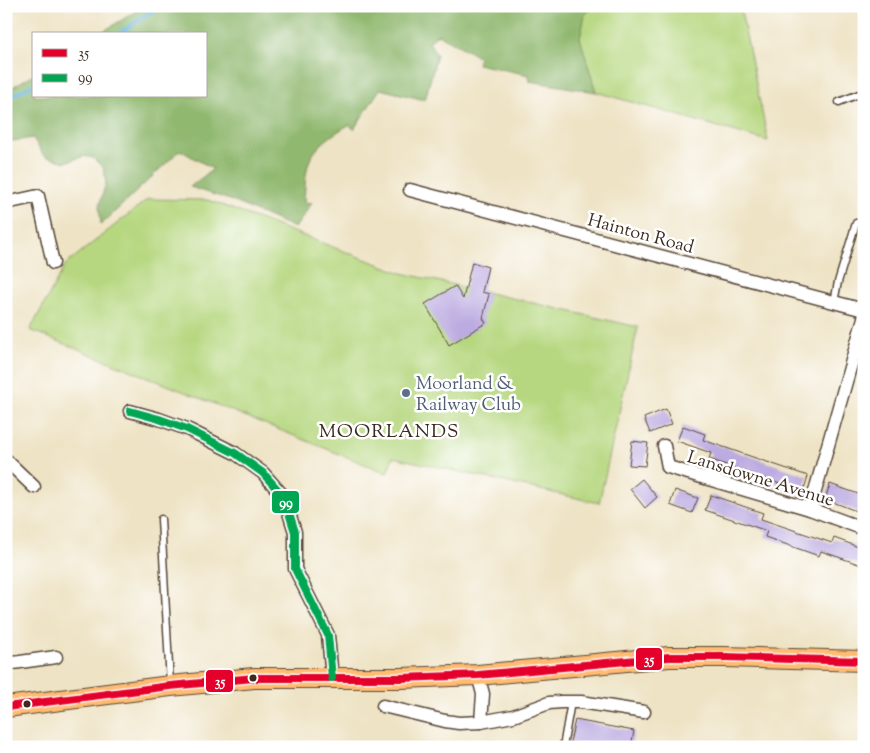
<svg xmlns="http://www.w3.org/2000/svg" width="870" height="753" font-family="'Sorts Mill Goudy',serif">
	<rect width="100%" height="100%" fill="#fff"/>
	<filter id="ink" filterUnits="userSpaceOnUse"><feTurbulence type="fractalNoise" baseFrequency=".02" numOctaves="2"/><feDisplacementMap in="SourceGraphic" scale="10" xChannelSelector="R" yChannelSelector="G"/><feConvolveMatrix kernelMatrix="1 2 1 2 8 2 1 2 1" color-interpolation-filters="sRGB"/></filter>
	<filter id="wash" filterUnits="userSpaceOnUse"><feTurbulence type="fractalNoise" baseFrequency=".0096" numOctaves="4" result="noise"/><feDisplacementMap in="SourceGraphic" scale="20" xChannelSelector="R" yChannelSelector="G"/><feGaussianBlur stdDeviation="1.12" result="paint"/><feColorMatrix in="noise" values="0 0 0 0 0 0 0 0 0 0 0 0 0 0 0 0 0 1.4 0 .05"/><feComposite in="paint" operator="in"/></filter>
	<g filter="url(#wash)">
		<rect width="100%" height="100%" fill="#eee3c5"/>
		<g fill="#b6d77f" stroke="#78804e">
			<polygon points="594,6 740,6 768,141 596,92 580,38 585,14"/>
			<polygon points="148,199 208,200 402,273 638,327 599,503 393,457 387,473 30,330 66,264"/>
		</g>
		<path fill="#90b86e" stroke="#667146" d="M 144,6 L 594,6 L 585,14 L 580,38 L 596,92 L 529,81 L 529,75 L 477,64 L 479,57 L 438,34 L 429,42 L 437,55 L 425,100 L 380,89 L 354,129 L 349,125 C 334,133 315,146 309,162 C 305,174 305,190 304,202 L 312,203 L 295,228 L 230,200 L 190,187 L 213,169 L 180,150 L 101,225 L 99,206 L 106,183 L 103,167 L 93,158 L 84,156 L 66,162 L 44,156 L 33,138 L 6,142 L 6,91 L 34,74 L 34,96 L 206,96 L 206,34 L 99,34 Z"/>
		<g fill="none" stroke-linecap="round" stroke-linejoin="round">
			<g stroke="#5daed8" stroke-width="4">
				<polyline points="118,34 160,6"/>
				<polyline points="6,99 34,84"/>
			</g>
		</g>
		<g id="blocks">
			<g fill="#bcabe1">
				<polygon points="472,262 488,267 482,292 489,294 483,318 486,323 449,345 425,304 455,286 463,299"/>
				<polygon points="666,409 672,424 650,433 644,418"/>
				<polygon points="683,426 705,434 703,440 808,476 803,492 709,459 711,453 677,441"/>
				<polygon points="632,441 648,443 645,466 629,465"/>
				<polygon points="642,479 657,497 645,508 630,489"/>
				<polygon points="830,484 864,496 864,514 825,499"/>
				<polygon points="675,490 698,498 692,513 670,505"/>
				<polygon points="711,495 763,513 761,519 832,543 834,538 864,549 864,566 821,551 819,556 765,537 767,531 705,510"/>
				<polygon points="575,720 634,731 631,747 593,747 570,742"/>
			</g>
		</g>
	</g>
	<g filter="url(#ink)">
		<use href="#blocks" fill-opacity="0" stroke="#564637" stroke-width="1"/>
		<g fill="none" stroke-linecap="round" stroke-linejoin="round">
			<defs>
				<g id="lane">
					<polyline points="839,102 864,92"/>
					<polyline points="834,302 838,282 856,223 864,222"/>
					<polyline points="161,519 170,684"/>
					<polyline points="563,747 571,702"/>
				</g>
				<g id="street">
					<polyline points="410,190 864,310"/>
					<polyline points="6,203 38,196 53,263"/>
					<polyline points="130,411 159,419 187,429 235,453 263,473 284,497 295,532 295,569 328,635 332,678"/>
					<polyline points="664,446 668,467 810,509 864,529"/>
					<polyline points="6,460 34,487"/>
					<polyline points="810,509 864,318"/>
					<polyline points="6,664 56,657"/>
					<polyline points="478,675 483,694 481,722 513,716 549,703 561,702 581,702 644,712"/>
					<polyline points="383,706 445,721 459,723 481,722"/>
				</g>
				<polyline id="primary" points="6,707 170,686 254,678 401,678 478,675 669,657 724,657 864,661"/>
			</defs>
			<use href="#lane" stroke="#564637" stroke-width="9"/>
			<use href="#street" stroke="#564637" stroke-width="15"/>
			<use href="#primary" stroke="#564637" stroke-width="22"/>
			<use href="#lane" stroke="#fff" stroke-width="6"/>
			<use href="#street" stroke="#fff" stroke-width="12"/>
			<use href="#primary" stroke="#ffbb71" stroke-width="20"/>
			<defs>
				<polyline id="bus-1" points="6,707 170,686 254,678 401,678 478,675 669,657 724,657 864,661"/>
				<polyline id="bus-2" points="130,411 159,419 187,429 235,453 263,473 284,497 295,532 295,569 328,635 332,678"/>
			</defs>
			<use href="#bus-1" stroke="#fff" stroke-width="11"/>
			<use href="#bus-2" stroke="#fff" stroke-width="11"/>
			<use href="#bus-1" stroke="#e4002b" stroke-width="8"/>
			<use href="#bus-2" stroke="#00a651" stroke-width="8"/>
		</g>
	</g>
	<circle fill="#5c6f8a" stroke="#fff" stroke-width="2" cx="406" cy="393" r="5"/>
	<g fill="#3b2a1e" stroke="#fff" stroke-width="2">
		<circle cx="253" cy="678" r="4.5"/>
		<circle cx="27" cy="704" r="4.5"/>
	</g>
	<g text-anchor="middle" stroke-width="5" stroke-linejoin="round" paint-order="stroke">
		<g font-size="18" fill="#3b2a1e" stroke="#fff">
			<text transform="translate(641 233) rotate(15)" y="6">Hainton Road</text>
			<text transform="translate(761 478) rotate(17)" y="6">Lansdowne Avenue</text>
		</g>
		<g font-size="18" fill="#4e5e75" stroke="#fff" text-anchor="start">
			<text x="416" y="389">Moorland &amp;<tspan x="416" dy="21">Railway Club</tspan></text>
		</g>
		<g font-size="19" letter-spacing="1" fill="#3b2a1e" stroke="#fff">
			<text x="389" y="437">MOORLANDS</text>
		</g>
	</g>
	<g stroke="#fff" stroke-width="2">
		<rect x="271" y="490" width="29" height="24" rx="5" fill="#00a651"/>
		<rect x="635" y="647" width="28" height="24" rx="5" fill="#e4002b"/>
		<rect x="205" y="669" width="29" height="24" rx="5" fill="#e4002b"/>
	</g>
	<g font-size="14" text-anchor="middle" font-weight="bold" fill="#fff">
		<text x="286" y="507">99</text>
		<text x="649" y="664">35</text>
		<text x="220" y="686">35</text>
	</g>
	<rect width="870" height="753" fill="none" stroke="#fff" stroke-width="25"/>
	<rect x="32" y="32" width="175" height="65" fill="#ffffff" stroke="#b1aaa5"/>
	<rect x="42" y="49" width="25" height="8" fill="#e4002b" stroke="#b1aaa5"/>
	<text x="78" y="58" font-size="15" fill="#3b2a1e">35</text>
	<rect x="42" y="74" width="25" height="8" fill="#00a651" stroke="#b1aaa5"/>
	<text x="78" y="82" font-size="15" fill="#3b2a1e">99</text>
</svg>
